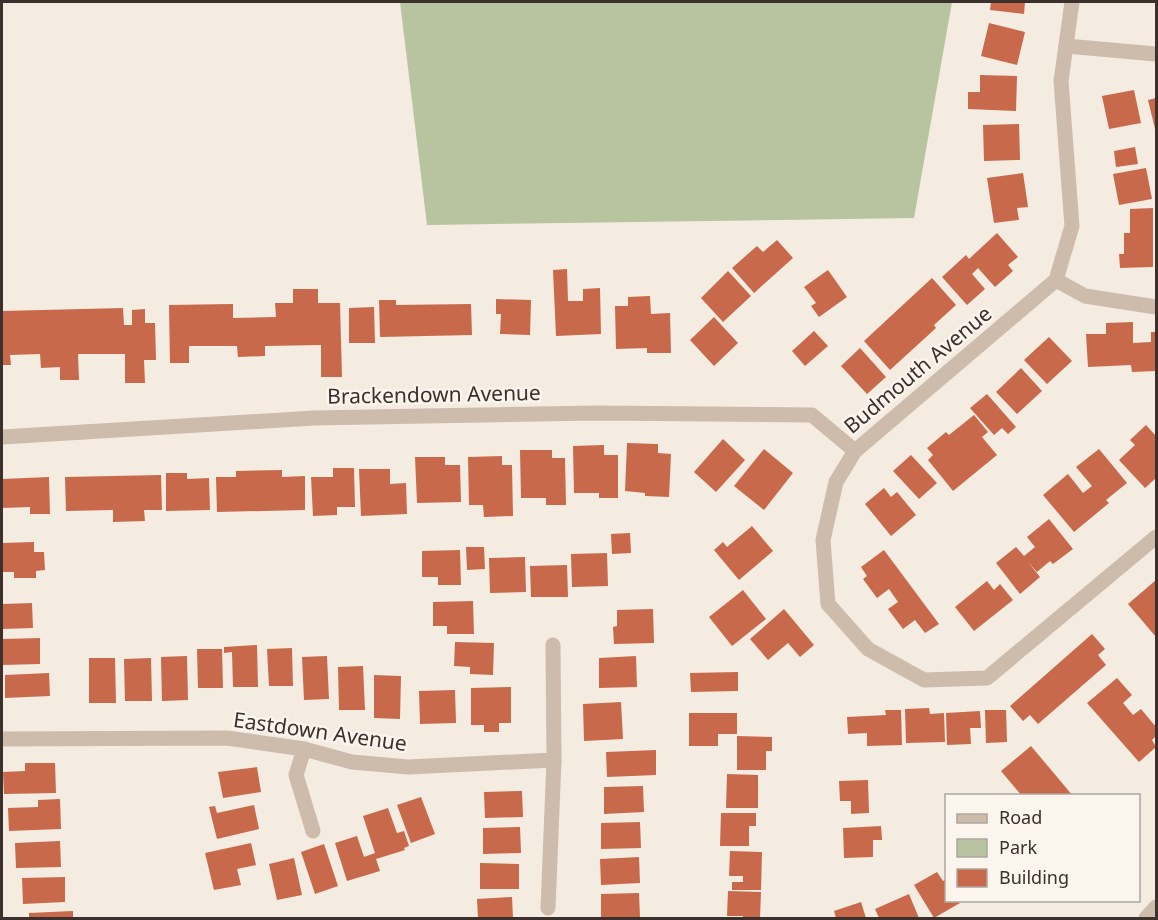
<svg xmlns="http://www.w3.org/2000/svg" width="1158" height="920" font-family="'Noto Sans',sans-serif">
	<rect width="100%" height="100%" fill="#f4ebe1"/>
	<polygon fill="#b8c4a0" points="400,2 952,2 914,218 427,225"/>
	<g fill="#c8694b">
		<polygon points="991,2 1025,2 1024,14 990,10"/>
		<polygon points="989,23 1025,32 1017,65 981,56"/>
		<polygon points="980,75 1017,76 1016,111 968,109 968,92 980,92"/>
		<polygon points="1134,90 1141,123 1109,129 1102,96"/>
		<polygon points="1156,98 1156,133 1148,100"/>
		<polygon points="1019,124 1020,160 984,161 983,125"/>
		<polygon points="1135,147 1138,164 1116,167 1114,151"/>
		<polygon points="1146,168 1152,199 1119,205 1113,174"/>
		<polygon points="1023,173 1028,207 1017,208 1019,220 994,223 987,178"/>
		<polygon points="1153,208 1153,267 1120,268 1119,254 1124,254 1124,233 1130,233 1130,209"/>
		<polygon points="997,233 1018,257 1008,265 1013,271 995,287 978,268 972,274 985,289 967,305 942,277 966,255 969,259"/>
		<polygon points="777,240 793,258 754,293 732,268 757,246 763,252"/>
		<polygon points="567,269 568,301 583,301 583,289 600,288 601,334 556,336 553,270"/>
		<polygon points="828,270 847,297 819,317 811,306 816,303 804,287"/>
		<polygon points="728,271 751,296 723,322 701,298"/>
		<polygon points="932,278 956,305 934,325 936,328 890,370 864,341"/>
		<polygon points="293,289 318,289 318,303 340,303 342,377 321,377 321,345 265,346 265,356 238,357 237,346 189,346 189,363 170,363 169,305 233,304 233,318 276,317 275,303 293,303"/>
		<polygon points="650,296 651,314 670,313 671,353 647,353 647,348 616,349 615,306 628,306 628,297"/>
		<polygon points="496,299 531,300 530,335 500,334 501,314 496,314"/>
		<polygon points="379,300 396,300 396,305 471,304 472,335 380,337"/>
		<polygon points="374,307 375,343 349,343 349,308"/>
		<polygon points="123,308 124,325 132,325 132,310 145,309 145,323 155,323 156,360 144,360 145,383 125,383 125,354 78,354 79,380 60,380 60,367 41,368 40,354 10,355 11,365 2,365 2,311"/>
		<polygon points="714,317 738,343 714,366 690,340"/>
		<polygon points="1133,322 1133,343 1151,342 1151,332 1156,332 1156,371 1132,372 1131,365 1088,367 1086,334 1106,334 1106,323"/>
		<polygon points="814,331 828,346 805,366 792,351"/>
		<polygon points="1049,337 1072,361 1047,384 1024,360"/>
		<polygon points="860,348 886,377 867,394 841,366"/>
		<polygon points="1021,368 1042,391 1017,414 996,392"/>
		<polygon points="987,394 1016,427 1008,434 1002,428 994,435 970,408"/>
		<polygon points="974,415 988,432 982,437 997,455 953,491 928,460 933,455 927,448 946,432 949,435"/>
		<polygon points="1146,425 1156,436 1156,478 1145,488 1119,460 1135,445 1130,440"/>
		<polygon points="723,439 745,460 716,492 694,472"/>
		<polygon points="627,443 658,444 658,453 671,454 669,497 645,496 645,493 625,491"/>
		<polygon points="604,445 604,455 618,455 618,498 599,498 599,493 574,493 573,446"/>
		<polygon points="764,449 793,473 764,510 734,486"/>
		<polygon points="1099,449 1127,483 1106,500 1109,503 1074,532 1043,495 1068,474 1083,493 1092,486 1076,467"/>
		<polygon points="520,450 552,450 552,458 565,458 566,505 546,505 546,498 521,498"/>
		<polygon points="911,455 937,483 919,499 893,471"/>
		<polygon points="502,456 502,465 512,465 513,516 484,517 483,505 469,505 468,457"/>
		<polygon points="415,457 445,457 445,465 460,465 461,502 417,503"/>
		<polygon points="333,468 354,468 355,507 337,507 337,515 313,516 311,477 333,477"/>
		<polygon points="359,469 390,469 390,484 406,483 407,514 361,516"/>
		<polygon points="282,470 282,477 305,476 305,510 217,512 216,477 236,477 236,471"/>
		<polygon points="166,473 187,473 187,479 209,478 210,510 166,511"/>
		<polygon points="161,475 162,510 144,510 145,521 113,522 113,510 66,511 65,477"/>
		<polygon points="49,477 50,514 30,514 30,507 2,508 2,479"/>
		<polygon points="884,488 891,497 897,492 916,515 891,536 865,504"/>
		<polygon points="1049,519 1073,549 1053,564 1050,561 1037,572 1028,562 1040,577 1020,594 996,563 1016,547 1024,556 1035,547 1027,537"/>
		<polygon points="752,526 773,551 739,580 714,550 723,542 727,547"/>
		<polygon points="630,533 631,553 612,554 611,534"/>
		<polygon points="34,542 34,552 44,552 45,570 36,571 36,578 14,578 14,572 2,572 2,543"/>
		<polygon points="466,547 484,547 485,569 467,570"/>
		<polygon points="460,550 461,585 438,585 438,577 422,577 422,551"/>
		<polygon points="884,550 939,624 925,633 915,620 903,629 888,609 898,602 889,589 877,598 863,579 867,576 861,567"/>
		<polygon points="607,553 608,586 572,587 571,554"/>
		<polygon points="525,557 526,592 490,593 489,558"/>
		<polygon points="567,565 568,597 531,597 530,566"/>
		<polygon points="1156,580 1156,637 1128,604"/>
		<polygon points="987,581 994,590 1000,584 1013,600 974,631 955,607"/>
		<polygon points="743,590 766,619 732,646 709,617"/>
		<polygon points="473,601 474,634 447,634 447,626 433,626 433,602"/>
		<polygon points="32,603 33,628 2,629 2,604"/>
		<polygon points="653,609 654,643 614,644 613,627 617,626 617,610"/>
		<polygon points="784,609 814,645 800,657 788,643 768,660 750,639"/>
		<polygon points="1092,634 1105,649 1098,655 1106,665 1038,724 1030,715 1023,721 1010,706"/>
		<polygon points="40,638 40,664 2,665 2,639"/>
		<polygon points="455,642 494,643 493,675 470,674 470,667 454,666"/>
		<polygon points="257,645 258,687 233,687 232,652 224,653 224,647"/>
		<polygon points="292,648 293,686 269,686 267,649"/>
		<polygon points="197,649 222,649 223,688 198,688"/>
		<polygon points="187,656 188,700 162,701 161,657"/>
		<polygon points="327,656 329,699 304,700 302,657"/>
		<polygon points="636,656 637,687 599,688 599,658"/>
		<polygon points="89,658 115,658 116,703 89,703"/>
		<polygon points="151,658 152,701 125,701 124,659"/>
		<polygon points="363,666 365,710 339,710 338,667"/>
		<polygon points="738,672 738,691 691,692 690,673"/>
		<polygon points="49,673 50,696 5,698 5,675"/>
		<polygon points="374,675 401,676 400,719 374,718"/>
		<polygon points="1117,678 1132,695 1123,703 1133,715 1141,709 1156,727 1156,736 1152,740 1156,747 1139,762 1087,703"/>
		<polygon points="511,687 511,723 499,723 499,732 484,732 484,725 471,725 471,688"/>
		<polygon points="455,690 456,723 420,724 419,691"/>
		<polygon points="621,702 623,739 584,741 583,704"/>
		<polygon points="929,708 930,714 944,713 945,742 906,743 905,709"/>
		<polygon points="885,710 901,710 902,745 867,746 867,733 848,734 847,717 886,715"/>
		<polygon points="985,710 1006,710 1007,742 986,743"/>
		<polygon points="980,711 981,728 970,728 971,744 947,745 946,713"/>
		<polygon points="689,713 737,713 737,734 718,734 718,746 689,746"/>
		<polygon points="737,736 772,737 772,751 766,751 766,770 737,770"/>
		<polygon points="1031,746 1073,796 1022,796 1001,771"/>
		<polygon points="656,750 656,775 607,777 606,752"/>
		<polygon points="25,763 55,763 56,793 4,794 3,772 25,771"/>
		<polygon points="257,767 261,792 223,798 218,772"/>
		<polygon points="727,774 758,775 758,808 726,808"/>
		<polygon points="868,780 869,813 851,814 851,801 840,801 839,781"/>
		<polygon points="643,786 644,812 604,814 604,787"/>
		<polygon points="522,791 523,817 485,818 484,792"/>
		<polygon points="421,797 435,834 411,843 397,805"/>
		<polygon points="60,799 61,829 9,831 8,808 38,807 38,800"/>
		<polygon points="254,805 259,829 217,839 209,807 215,806 217,813"/>
		<polygon points="388,808 397,833 404,831 409,846 404,848 405,850 376,859 380,871 347,881 335,843 357,836 364,857 375,853 363,816"/>
		<polygon points="721,813 756,813 756,826 749,826 749,846 720,846"/>
		<polygon points="640,822 641,848 601,849 601,823"/>
		<polygon points="881,826 882,840 873,840 873,857 844,858 843,828"/>
		<polygon points="520,827 521,853 483,854 483,828"/>
		<polygon points="60,841 61,867 16,868 15,843"/>
		<polygon points="251,843 256,865 237,869 241,885 214,890 205,853"/>
		<polygon points="324,844 338,886 315,894 301,852"/>
		<polygon points="730,851 762,852 761,890 732,890 732,882 743,882 743,876 729,876"/>
		<polygon points="639,857 640,883 601,885 600,859"/>
		<polygon points="294,858 302,895 277,900 269,864"/>
		<polygon points="480,863 519,864 519,889 480,889"/>
		<polygon points="937,872 943,881 946,879 946,900 959,900 960,903 934,918 914,885"/>
		<polygon points="65,877 65,902 23,904 22,878"/>
		<polygon points="728,891 761,892 760,918 743,918 743,916 727,916"/>
		<polygon points="639,893 640,918 601,918 601,894"/>
		<polygon points="909,894 919,918 879,918 875,909"/>
		<polygon points="512,897 513,918 478,918 477,899"/>
		<polygon points="861,902 866,918 836,918 834,911"/>
		<polygon points="73,911 73,918 29,918 29,913"/>
	</g>
	<g fill="none" stroke-linecap="round" stroke-linejoin="round">
		<g stroke="#cdbbac" stroke-width="15">
			<polyline points="1072,2 1061,81 1072,226 1056,280 855,451 836,482 823,540 828,604 868,649 924,680 987,678 1156,537"/>
			<polyline points="1066,46 1156,54"/>
			<polyline points="1056,280 1085,296 1156,307"/>
			<polyline points="2,437 314,418 598,413 812,415 855,451"/>
			<polyline points="2,739 227,738 304,749 352,762 408,767 554,760 553,645"/>
			<polyline points="304,749 296,775 313,831"/>
			<polyline points="548,908 554,760"/>
			<polyline points="1146,918 1156,907"/>
		</g>
	</g>
	<g text-anchor="middle" stroke-width="5" stroke-linejoin="round" paint-order="stroke">
		<g font-size="21" fill="#3b302b" stroke="#fbf5ee">
			<text transform="translate(918 370) rotate(-40)" y="7">Budmouth Avenue</text>
			<text transform="translate(434 395) rotate(-1)" y="7">Brackendown Avenue</text>
			<text transform="translate(320 732) rotate(8)" y="7">Eastdown Avenue</text>
		</g>
	</g>
	<rect width="1158" height="920" fill="none" stroke="#3b302b" stroke-width="6"/>
	<rect x="945" y="794" width="195" height="108" fill="#fbf5ee" stroke="#aea6a0" stroke-width="1.5"/>
	<rect x="957" y="814" width="30" height="9" fill="#cdbbac" stroke="#aea6a0" stroke-width="1.5"/>
	<text x="999" y="824" font-size="18" fill="#3b302b">Road</text>
	<rect x="957" y="839" width="30" height="18" fill="#b8c4a0" stroke="#aea6a0" stroke-width="1.5"/>
	<text x="999" y="854" font-size="18" fill="#3b302b">Park</text>
	<rect x="957" y="869" width="30" height="18" fill="#c8694b" stroke="#aea6a0" stroke-width="1.5"/>
	<text x="999" y="884" font-size="18" fill="#3b302b">Building</text>
</svg>
